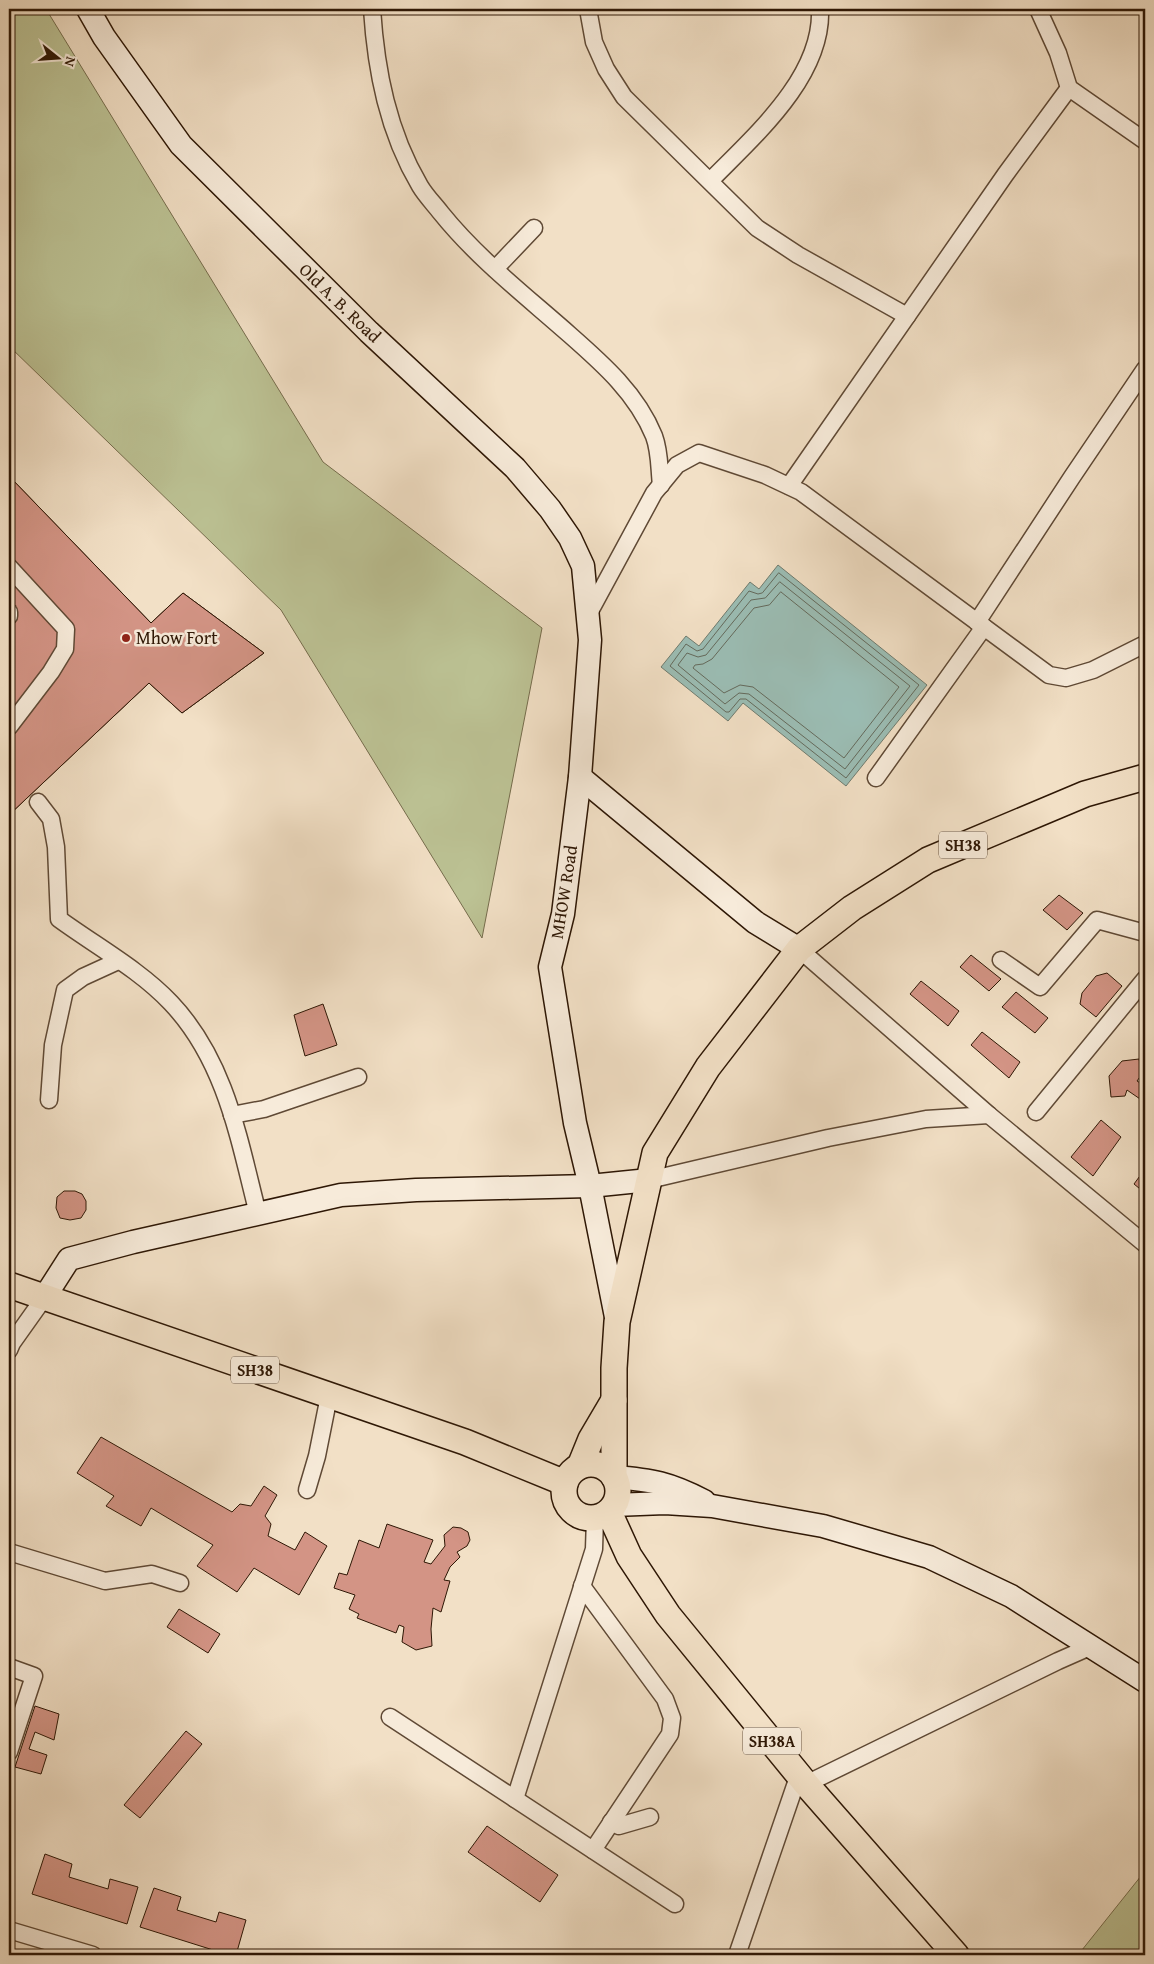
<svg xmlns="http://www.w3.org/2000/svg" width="1154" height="1964" font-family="'Gentium Book Plus',serif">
	<rect width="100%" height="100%" fill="#f2e0c6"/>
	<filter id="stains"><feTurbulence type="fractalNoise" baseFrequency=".004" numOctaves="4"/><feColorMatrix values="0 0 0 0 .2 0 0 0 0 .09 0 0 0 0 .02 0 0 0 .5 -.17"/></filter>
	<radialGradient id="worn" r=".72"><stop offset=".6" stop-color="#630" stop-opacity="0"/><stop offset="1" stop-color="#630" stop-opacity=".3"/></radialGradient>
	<g fill="#bcc294" stroke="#756c4c">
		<polygon points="9,9 46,9 323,462 542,628 482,938 281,610 9,346"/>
		<polygon points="1145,1871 1145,1955 1078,1955"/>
	</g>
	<polygon fill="#9bbdb4" stroke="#6f7b6e" points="778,565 927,685 846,786 743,703 728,721 661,667 686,636 699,646 750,582 759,589"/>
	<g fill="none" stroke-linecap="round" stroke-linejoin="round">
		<g stroke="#646a5c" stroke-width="1">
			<polygon points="779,573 919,685 846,778 746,699 740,699 729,712 726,712 670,666 686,644 697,651 703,649 749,591 758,594 762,593"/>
			<polygon points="780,582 910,686 845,769 749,694 739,693 725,704 678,665 687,653 698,657 706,655 751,600 765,598"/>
			<polygon points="781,592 899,687 844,758 753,687 740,685 724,693 693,668 695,665 703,664 712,659 754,608 769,605"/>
		</g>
	</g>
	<g fill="#d39485" stroke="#2e1705">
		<polygon points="9,476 151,623 183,593 264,653 182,713 149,683 9,815 9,769 119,664 128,673 150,652 80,579 70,579 38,542 29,547 9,524"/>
		<polygon points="9,476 151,623 183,593 264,653 182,713 149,683 9,815"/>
		<polygon points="1059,895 1083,913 1067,930 1043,910"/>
		<polygon points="971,955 1001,979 989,991 960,967"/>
		<polygon points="1107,973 1122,986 1096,1017 1080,1004 1082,993 1096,976"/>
		<polygon points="921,981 959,1011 948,1026 910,994"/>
		<polygon points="1016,992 1048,1018 1035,1033 1002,1007"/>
		<polygon points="323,1004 337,1045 305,1056 294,1015"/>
		<polygon points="982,1032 1020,1062 1009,1078 971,1045"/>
		<polygon points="1139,1059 1142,1074 1137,1081 1145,1086 1145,1099 1143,1101 1127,1090 1125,1096 1111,1097 1109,1076 1122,1061"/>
		<polygon points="1101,1120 1121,1137 1093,1176 1071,1157"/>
		<polygon points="1145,1169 1145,1193 1134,1184"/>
		<polygon points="64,1191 75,1191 82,1194 86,1201 86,1210 81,1218 70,1220 60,1218 56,1208 57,1197"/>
		<polygon points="101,1437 232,1512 240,1504 251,1506 264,1486 277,1495 265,1516 271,1524 268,1536 295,1550 305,1532 327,1546 299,1595 254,1568 237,1592 197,1566 213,1545 151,1508 141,1526 106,1506 114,1496 77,1473"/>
		<polygon points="387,1524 433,1540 424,1562 431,1564 445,1546 444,1535 453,1527 461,1528 468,1532 470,1540 467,1546 457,1552 460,1557 450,1567 444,1580 450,1581 441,1612 433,1608 431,1629 432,1646 416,1650 402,1642 404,1627 399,1625 396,1633 357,1618 359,1614 349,1609 355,1595 334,1588 339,1573 347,1575 359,1540 379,1548"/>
		<polygon points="179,1609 220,1634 208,1653 167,1627"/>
		<polygon points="35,1706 59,1714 54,1740 35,1732 29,1749 47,1755 41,1774 15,1767"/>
		<polygon points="186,1731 202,1744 140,1818 124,1805"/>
		<polygon points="487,1826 558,1875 540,1902 468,1852"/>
		<polygon points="45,1854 72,1864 69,1877 108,1889 110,1879 138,1887 127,1924 32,1894"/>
		<polygon points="154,1888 181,1897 177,1910 216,1922 219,1912 246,1920 236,1955 229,1955 140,1927"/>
	</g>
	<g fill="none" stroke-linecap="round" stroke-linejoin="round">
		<defs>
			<g id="street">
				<path d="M 372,9 C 376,71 388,132 420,186 C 426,196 434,204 441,213 C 478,259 526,296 570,335 C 603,364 637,394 654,436 C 660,452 659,468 661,485"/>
				<polyline points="588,9 594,42 606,69 624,97 757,228 798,255 907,316"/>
				<polyline points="1038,9 1058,53 1069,88 1145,141"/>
				<path d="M 710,181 C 754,136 823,77 820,9"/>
				<polyline points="495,269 534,228"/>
				<polyline points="789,486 1005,175 1069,88"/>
				<polyline points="9,567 66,629 65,649 51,672 9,727"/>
				<polyline points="9,612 9,616"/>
				<polyline points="588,615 654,493 677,465 699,453 765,475 801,492 1049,675 1066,678 1093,670 1145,644"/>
				<polyline points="977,622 1072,477 1145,369"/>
				<polyline points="876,778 984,627"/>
				<path d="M 38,802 L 51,819 L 56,847 L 59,919 C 96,946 140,970 171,1003 C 226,1061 239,1140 258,1214"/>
				<polyline points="799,949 989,1115 1145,1244"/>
				<polyline points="1001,960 1040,987 1097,920 1145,933"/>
				<polyline points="49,1100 53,1045 65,990 83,977 118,961"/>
				<polyline points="1036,1112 1145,979"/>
				<polyline points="232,1115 264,1109 358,1077"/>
				<polyline points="649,1180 828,1138 926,1119 989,1115"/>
				<polyline points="9,1350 12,1343 44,1298"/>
				<polyline points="307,1490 317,1456 329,1396"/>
				<polyline points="9,1552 105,1581 152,1574 180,1583"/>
				<polyline points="582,1586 665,1699 672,1718 670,1734 593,1850"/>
				<polyline points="9,1667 34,1676 9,1752"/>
				<polyline points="390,1717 675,1904"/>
				<polyline points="806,1784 1058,1661 1092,1646"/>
				<polyline points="515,1799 594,1549 595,1518"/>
				<polyline points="611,1822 619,1826 650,1817"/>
				<polyline points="9,1930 93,1955"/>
				<polyline points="737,1955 799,1774"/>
			</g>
			<g id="secondary">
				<polyline points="88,9 104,37 181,145 369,332 515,468 550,509 570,538 583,566 590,640 580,777 563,914 550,967 575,1123 590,1186 617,1322"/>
				<polyline points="580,777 755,922 799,949"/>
				<polyline points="44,1298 69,1259 133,1242 341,1195 416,1190 590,1186 649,1180"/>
				<path d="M 614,1477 C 653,1480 669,1483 704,1501"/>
				<polyline points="614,1505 665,1503 712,1506 823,1526 929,1557 1011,1596 1145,1681"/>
			</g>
			<g id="primary">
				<polyline points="9,1285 465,1442 565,1483"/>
				<circle cx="591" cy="1491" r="27"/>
				<polyline points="580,1466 591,1439 614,1400"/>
				<polyline points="614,1477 614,1368 617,1322 655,1153 708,1067 799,949 852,908 928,860 1085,794 1145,777"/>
				<polyline points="609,1512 629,1556 668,1615 806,1784 956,1955"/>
			</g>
		</defs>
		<use href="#street" stroke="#5f4935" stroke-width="19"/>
		<use href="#secondary" stroke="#2e1705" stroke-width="25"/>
		<use href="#primary" stroke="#2e1705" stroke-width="28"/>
		<use href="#street" stroke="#f7ebda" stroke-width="16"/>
		<use href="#secondary" stroke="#f7ebda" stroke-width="22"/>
		<use href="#primary" stroke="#f2e0c6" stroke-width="25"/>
	</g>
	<circle fill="#8f2418" stroke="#f7ebda" stroke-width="2" cx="126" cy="638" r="5"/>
	<g text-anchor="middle" stroke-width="5" stroke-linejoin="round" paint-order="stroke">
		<g fill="#f7ebda" stroke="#6a5745" stroke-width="1">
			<rect x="939" y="831.5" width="48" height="27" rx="4"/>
			<rect x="231" y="1356.5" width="48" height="27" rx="4"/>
			<rect x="743" y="1727.5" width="58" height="27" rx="4"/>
		</g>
		<g font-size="16" font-weight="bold" fill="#2e1705">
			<text x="963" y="851">SH38</text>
			<text x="255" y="1376">SH38</text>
			<text x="772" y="1747">SH38A</text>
		</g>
		<g font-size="18" fill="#2e1705" stroke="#f7ebda">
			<text transform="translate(340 303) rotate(44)" y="6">Old A. B. Road</text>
			<text transform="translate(564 892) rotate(-81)" y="6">MHOW Road</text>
		</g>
		<g font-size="18" fill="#2e1705" stroke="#f7ebda" text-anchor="start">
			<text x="136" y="644">Mhow Fort</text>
		</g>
	</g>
	<rect width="1154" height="1964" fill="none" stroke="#f2e0c6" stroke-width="30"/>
	<rect x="10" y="10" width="1134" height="1944" fill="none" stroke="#2e1705" stroke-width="2.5"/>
	<rect x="15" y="15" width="1124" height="1934" fill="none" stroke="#2e1705"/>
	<g transform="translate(58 58) rotate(107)" stroke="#f7ebda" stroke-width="4" paint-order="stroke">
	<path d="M0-4L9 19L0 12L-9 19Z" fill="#2e1705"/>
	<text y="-8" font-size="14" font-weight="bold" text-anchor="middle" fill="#2e1705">N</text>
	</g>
	<rect width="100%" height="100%" filter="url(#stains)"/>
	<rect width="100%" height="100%" fill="url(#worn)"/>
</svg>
